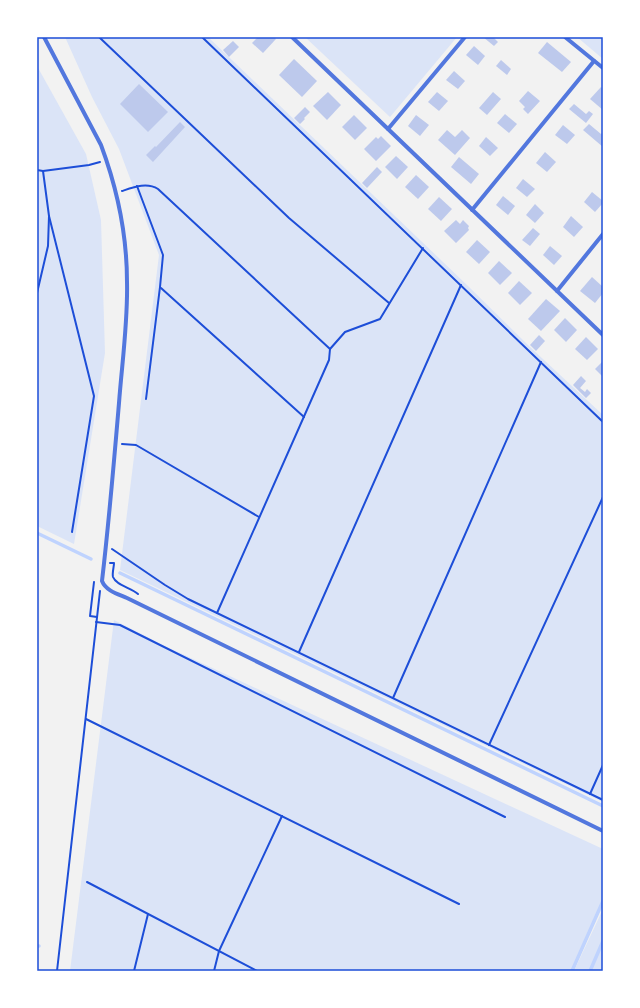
<svg xmlns="http://www.w3.org/2000/svg" width="640" height="1008" font-family="'PT Sans',sans-serif">
	<rect width="100%" height="100%" fill="#f2f2f2"/>
	<g fill="#dbe4f7">
		<polygon points="65,37 208,37 467,285 529,346 603,415 603,802 120,570 159,255 119,149 92,97"/>
		<polygon points="305,37 457,37 390,117"/>
		<polygon points="577,37 603,37 603,59"/>
		<polygon points="37,66 86,154 101,220 105,353 74,544 37,526"/>
		<polygon points="114,620 165,646 603,849 603,899 571,971 70,971"/>
		<polygon points="603,909 603,971 574,971"/>
	</g>
	<g fill="none" stroke-linecap="round" stroke-linejoin="round">
		<g stroke="#bfd3fe" stroke-width="3.5">
			<polyline points="37,533 91,559"/>
			<polyline points="120,573 603,806"/>
			<polyline points="37,946 39,946"/>
			<polyline points="572,971 603,901"/>
			<polyline points="590,971 603,941"/>
		</g>
	</g>
	<g fill="#bdc9ec">
		<polygon points="258,37 274,37 276,39 263,53 252,43"/>
		<polygon points="483,37 493,37 498,42 494,46"/>
		<polygon points="233,41 239,47 229,57 223,50"/>
		<polygon points="547,42 571,62 562,72 538,53"/>
		<polygon points="474,46 485,56 478,65 466,55"/>
		<polygon points="294,59 317,81 302,97 279,75"/>
		<polygon points="501,60 511,69 507,75 496,66"/>
		<polygon points="454,71 465,81 458,89 446,80"/>
		<polygon points="139,84 168,112 148,132 120,104"/>
		<polygon points="601,87 603,89 603,110 590,99"/>
		<polygon points="528,91 540,101 528,114 523,109 525,107 519,101"/>
		<polygon points="328,92 341,105 327,120 313,106"/>
		<polygon points="437,92 448,101 439,111 428,102"/>
		<polygon points="493,92 501,99 487,115 479,108"/>
		<polygon points="574,104 586,114 589,111 593,114 586,123 569,109"/>
		<polygon points="305,107 310,112 304,118 305,119 300,124 294,118"/>
		<polygon points="505,114 517,124 509,133 497,123"/>
		<polygon points="354,115 367,128 355,140 342,127"/>
		<polygon points="416,115 429,125 420,136 408,126"/>
		<polygon points="180,122 185,127 153,162 146,155 155,146 156,147"/>
		<polygon points="589,124 601,134 603,132 603,147 583,130"/>
		<polygon points="563,125 575,135 567,144 555,135"/>
		<polygon points="447,130 455,137 462,130 470,138 455,155 438,140"/>
		<polygon points="381,136 391,146 376,161 364,149 376,137 378,139"/>
		<polygon points="486,137 498,148 490,156 479,146"/>
		<polygon points="545,152 556,162 547,172 536,163"/>
		<polygon points="396,156 408,167 397,179 385,167"/>
		<polygon points="459,157 479,174 471,184 451,167"/>
		<polygon points="377,167 382,172 367,188 362,183"/>
		<polygon points="416,175 429,187 418,199 405,187"/>
		<polygon points="523,179 535,189 527,197 516,188"/>
		<polygon points="592,192 603,201 603,203 595,212 584,202"/>
		<polygon points="503,196 515,206 508,215 496,205"/>
		<polygon points="439,197 452,209 441,221 428,209"/>
		<polygon points="535,204 544,213 535,223 526,215"/>
		<polygon points="571,216 583,227 574,237 563,227"/>
		<polygon points="456,220 460,224 463,220 469,226 468,228 469,230 456,243 444,231"/>
		<polygon points="533,228 540,234 530,246 522,240"/>
		<polygon points="477,240 490,252 479,264 466,252"/>
		<polygon points="550,246 562,256 554,265 543,255"/>
		<polygon points="499,261 512,273 500,285 488,273"/>
		<polygon points="592,277 603,287 603,293 595,303 580,291"/>
		<polygon points="519,281 532,293 520,305 508,293"/>
		<polygon points="546,299 560,311 541,331 528,319"/>
		<polygon points="565,318 577,330 566,342 554,330"/>
		<polygon points="539,335 545,341 536,351 530,345"/>
		<polygon points="586,337 598,349 587,360 575,349"/>
		<polygon points="603,361 603,377 595,369"/>
		<polygon points="581,376 586,381 580,388 585,392 587,389 591,393 586,398 573,385"/>
	</g>
	<g fill="none" stroke-linecap="round" stroke-linejoin="round">
		<g stroke="#1d4ed8" stroke-width="2">
			<polyline points="99,37 289,218 389,303"/>
			<polyline points="202,37 603,422"/>
			<polyline points="37,170 43,171 89,165 100,162"/>
			<polyline points="137,186 163,255 160,287 146,399"/>
			<path d="M 122,191 C 134,187 147,182 158,189 L 330,349 L 329,360 L 217,613"/>
			<polyline points="49,216 94,396 72,532"/>
			<polyline points="161,288 304,417"/>
			<polyline points="37,293 48,246 49,216 43,171"/>
			<polyline points="330,349 345,332 380,319 423,248"/>
			<polyline points="122,444 136,445 259,517"/>
			<polyline points="112,549 165,585 188,599 603,800"/>
			<path d="M 110,563 L 114,563 C 114,567 112,573 113,577 C 116,585 131,588 138,594"/>
			<polyline points="94,582 90,616 97,617"/>
			<polyline points="96,622 120,625 505,817"/>
			<polyline points="299,652 461,285"/>
			<polyline points="393,698 541,362"/>
			<polyline points="86,719 459,904"/>
			<polyline points="489,745 603,497"/>
			<polyline points="590,794 603,765"/>
			<polyline points="87,882 257,971"/>
			<polyline points="57,971 100,591"/>
			<polyline points="134,971 148,914"/>
			<polyline points="214,971 219,951 282,816"/>
		</g>
		<g stroke="#5277de" stroke-width="4">
			<path d="M 44,37 L 101,145 C 117,188 127,235 127,282 C 128,322 122,363 119,403 C 114,462 109,522 102,581 C 106,591 118,594 127,598 L 603,831"/>
			<polyline points="292,37 603,335"/>
			<polyline points="565,37 603,68"/>
			<polyline points="388,129 465,37"/>
			<polyline points="472,210 594,61"/>
			<polyline points="557,291 603,234"/>
		</g>
	</g>
	<rect width="640" height="1008" fill="none" stroke="#ffffff" stroke-width="76"/>
	<rect x="38" y="38" width="564" height="932" fill="none" stroke="#1d4ed8" stroke-width="1.5"/>
</svg>
